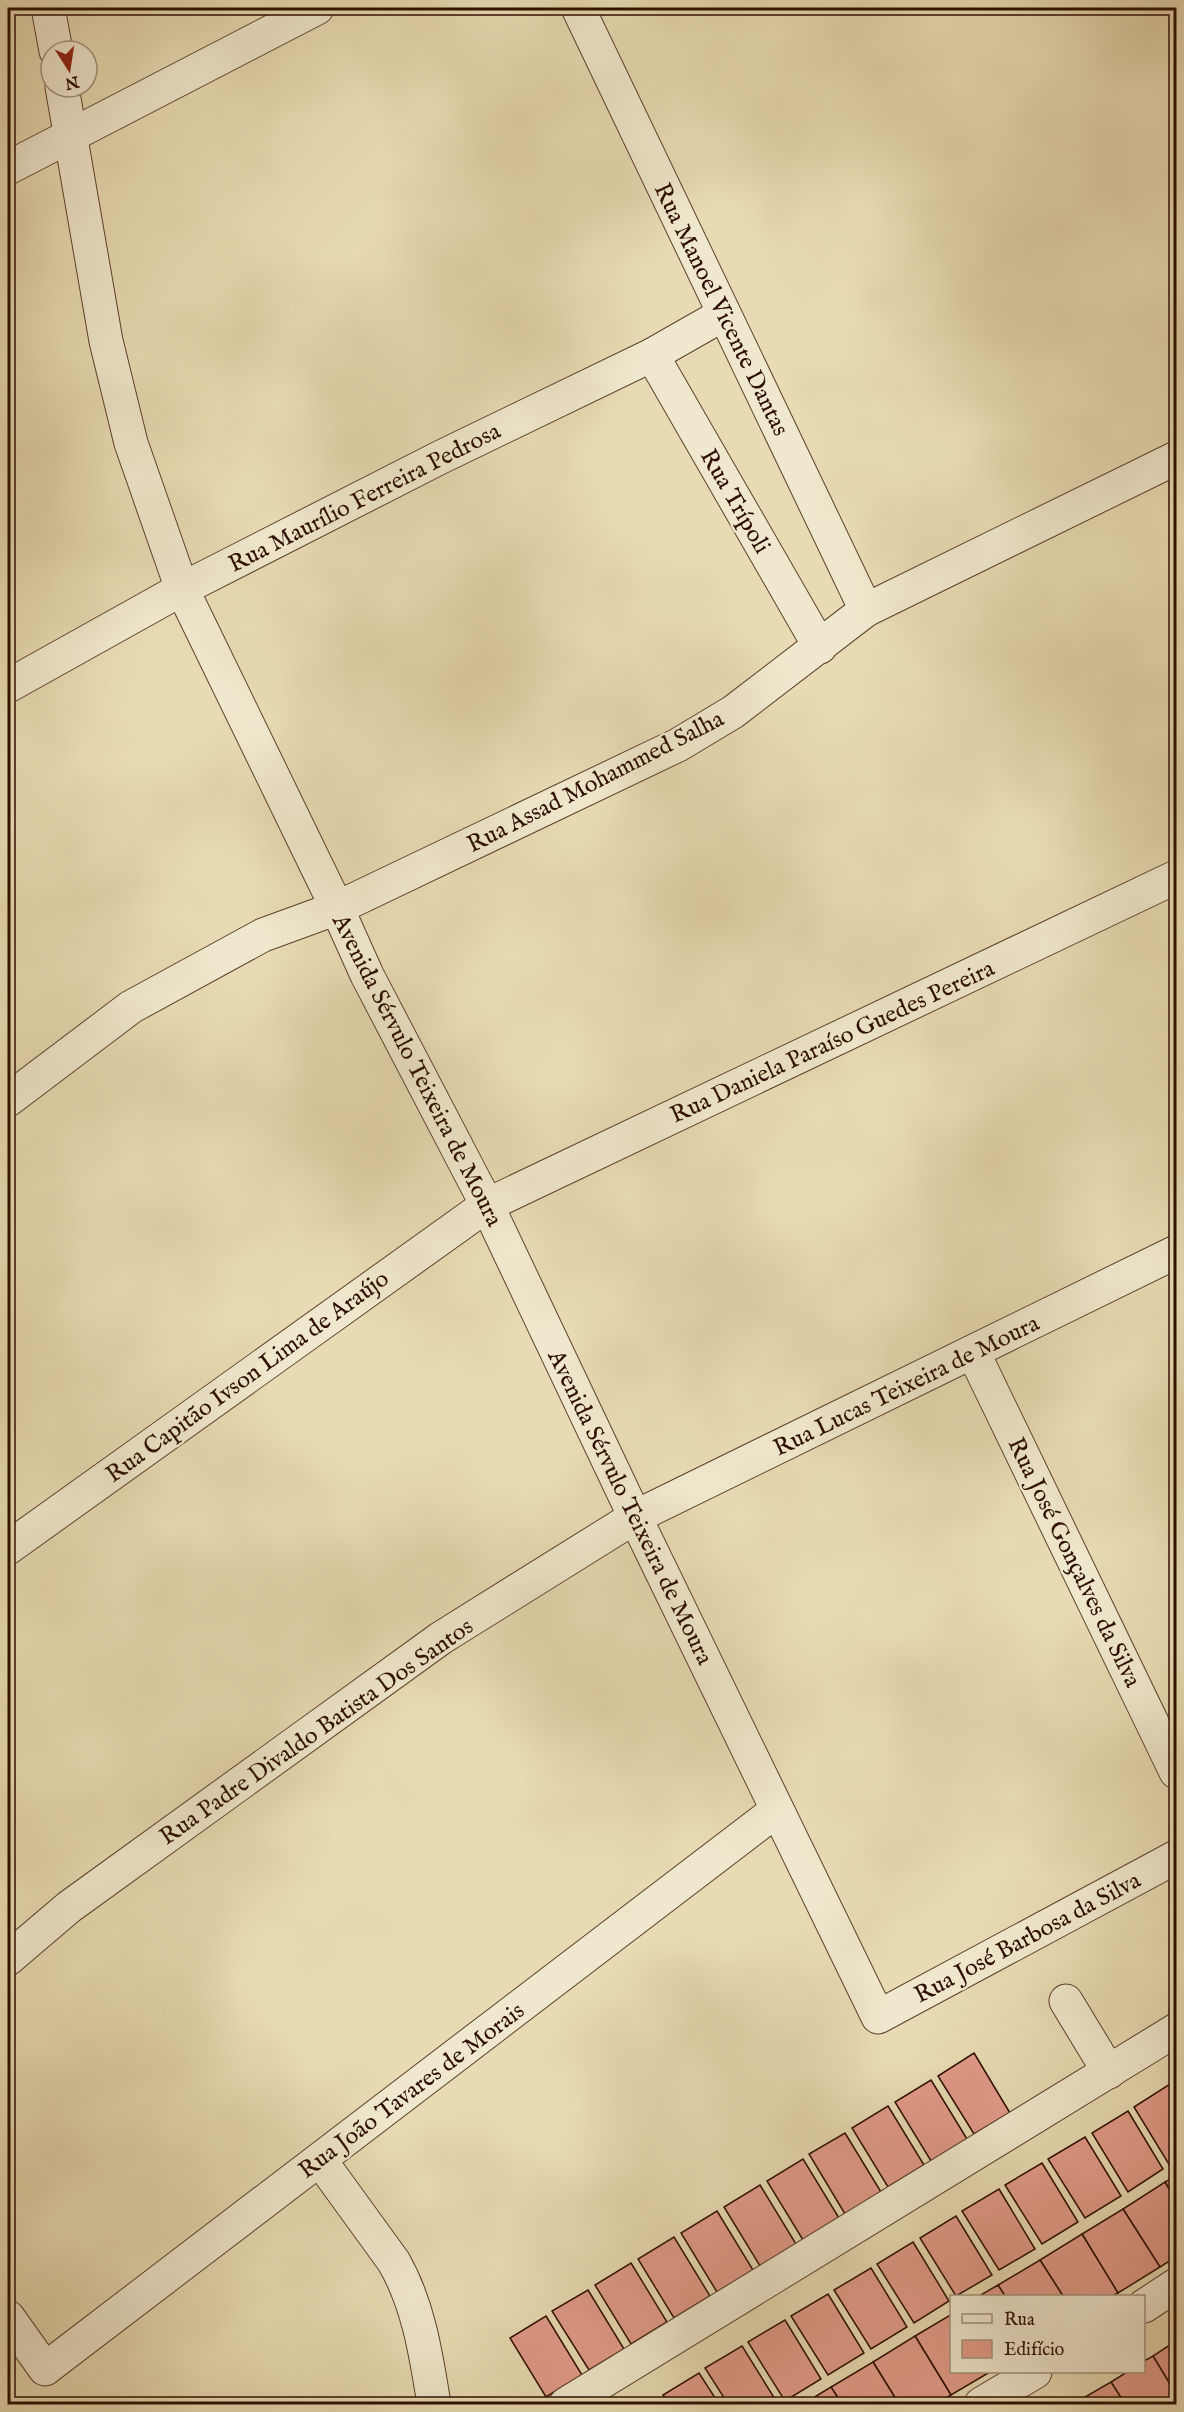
<svg xmlns="http://www.w3.org/2000/svg" width="1184" height="2412" font-family="'IM FELL English',serif">
	<rect width="100%" height="100%" fill="#e8dbb3"/>
	<filter id="stains"><feTurbulence type="fractalNoise" baseFrequency=".00333" numOctaves="4"/><feColorMatrix values="0 0 0 0 .2 0 0 0 0 .09 0 0 0 0 .02 0 0 0 .5 -.17"/></filter>
	<radialGradient id="worn" r=".72"><stop offset=".6" stop-color="#630" stop-opacity="0"/><stop offset="1" stop-color="#630" stop-opacity=".3"/></radialGradient>
	<g fill="#e29b89" stroke="#2d0e00" stroke-width="1.5">
		<polygon points="974,2053 1010,2113 974,2134 938,2076"/>
		<polygon points="931,2080 967,2139 931,2161 895,2102"/>
		<polygon points="1170,2084 1176,2094 1176,2162 1170,2166 1134,2107"/>
		<polygon points="888,2106 924,2165 888,2187 852,2128"/>
		<polygon points="1128,2111 1163,2169 1128,2192 1092,2133"/>
		<polygon points="845,2133 881,2192 845,2214 809,2154"/>
		<polygon points="1085,2137 1121,2196 1085,2218 1048,2159"/>
		<polygon points="803,2159 839,2218 803,2240 767,2181"/>
		<polygon points="1042,2163 1078,2222 1042,2244 1005,2185"/>
		<polygon points="1176,2176 1176,2201 1165,2182"/>
		<polygon points="1165,2182 1176,2201 1176,2257 1160,2267 1123,2209"/>
		<polygon points="760,2185 796,2244 760,2266 724,2207"/>
		<polygon points="999,2189 1035,2249 999,2270 962,2211"/>
		<polygon points="1123,2209 1160,2267 1118,2293 1082,2234"/>
		<polygon points="717,2211 753,2270 717,2292 681,2233"/>
		<polygon points="956,2216 992,2275 956,2296 920,2238"/>
		<polygon points="1082,2234 1118,2293 1112,2296 1063,2296 1040,2260"/>
		<polygon points="674,2237 710,2296 674,2318 638,2259"/>
		<polygon points="913,2242 949,2301 914,2323 877,2264"/>
		<polygon points="1040,2260 1063,2296 1005,2296 998,2285"/>
		<polygon points="631,2263 667,2322 631,2344 595,2285"/>
		<polygon points="871,2268 907,2327 871,2349 834,2290"/>
		<polygon points="998,2285 1005,2296 979,2296"/>
		<polygon points="588,2290 624,2349 589,2370 552,2311"/>
		<polygon points="828,2294 864,2353 828,2375 791,2316"/>
		<polygon points="952,2314 952,2372 990,2372 951,2395 915,2336"/>
		<polygon points="546,2316 582,2375 546,2397 510,2338"/>
		<polygon points="785,2320 821,2379 785,2401 748,2342"/>
		<polygon points="915,2336 951,2395 936,2404 899,2404 873,2362"/>
		<polygon points="1176,2341 1176,2394 1153,2356"/>
		<polygon points="742,2346 778,2404 728,2404 705,2368"/>
		<polygon points="1153,2356 1176,2394 1176,2404 1125,2404 1111,2382 1127,2372 1144,2372 1144,2361"/>
		<polygon points="873,2362 899,2404 842,2404 831,2387"/>
		<polygon points="699,2373 719,2404 669,2404 663,2395"/>
		<polygon points="1111,2382 1125,2404 1073,2404"/>
		<polygon points="831,2387 842,2404 803,2404"/>
	</g>
	<g fill="none" stroke-linecap="round" stroke-linejoin="round">
		<defs>
			<g id="minor">
				<polyline points="48,8 56,51"/>
				<polyline points="578,8 866,610"/>
				<polyline points="62,87 106,341 131,443 182,589 337,908 367,975 487,1205 635,1517 878,2017 1176,1857"/>
				<polyline points="8,168 317,8"/>
				<polyline points="652,355 820,647"/>
				<polyline points="8,686 182,589 439,458 652,355 724,314"/>
				<polyline points="8,1100 131,1007 263,935 337,908 678,745 733,712 866,610 1176,458"/>
				<polyline points="973,1352 1176,1772"/>
				<polyline points="8,1548 487,1205 1176,877"/>
				<polyline points="8,1959 69,1907 441,1638 635,1517 1176,1252"/>
				<polyline points="1066,2001 1109,2072"/>
				<path d="M 320,2160 L 394,2262 C 419,2306 426,2355 434,2404"/>
				<polyline points="1144,2306 1176,2285"/>
				<polyline points="8,2317 45,2369 777,1810"/>
				<polyline points="566,2404 1176,2030"/>
				<polyline points="981,2404 1035,2372"/>
			</g>
		</defs>
		<use href="#minor" stroke="#5c412d" stroke-width="35"/>
		<use href="#minor" stroke="#f0e8ce" stroke-width="33"/>
	</g>
	<g text-anchor="middle" stroke-width="5" stroke-linejoin="round" paint-order="stroke">
		<g font-size="24" fill="#2d0e00" stroke="#f0e8ce">
			<text transform="translate(722 309) rotate(64)" y="8">Rua Manoel Vicente Dantas</text>
			<text transform="translate(364 497) rotate(-27)" y="8">Rua Maurílio Ferreira Pedrosa</text>
			<text transform="translate(736 501) rotate(60)" y="8">Rua Trípoli</text>
			<text transform="translate(595 781) rotate(-27)" y="8">Rua Assad Mohammed Salha</text>
			<text transform="translate(832 1041) rotate(-25)" y="8">Rua Daniela Paraíso Guedes Pereira</text>
			<text transform="translate(418 1070) rotate(63)" y="8">Avenida Sérvulo Teixeira de Moura</text>
			<text transform="translate(247 1376) rotate(-36)" y="8">Rua Capitão Ivson Lima de Araújo</text>
			<text transform="translate(906 1385) rotate(-26)" y="8">Rua Lucas Teixeira de Moura</text>
			<text transform="translate(631 1507) rotate(64)" y="8">Avenida Sérvulo Teixeira de Moura</text>
			<text transform="translate(1075 1562) rotate(64)" y="8">Rua José Gonçalves da Silva</text>
			<text transform="translate(316 1731) rotate(-35)" y="8">Rua Padre Divaldo Batista Dos Santos</text>
			<text transform="translate(1027 1937) rotate(-28)" y="8">Rua José Barbosa da Silva</text>
			<text transform="translate(411 2090) rotate(-37)" y="8">Rua João Tavares de Morais</text>
		</g>
	</g>
	<rect width="1184" height="2412" fill="none" stroke="#e8dbb3" stroke-width="30"/>
	<rect x="9" y="9" width="1166" height="2394" fill="none" stroke="#2d0e00" stroke-width="3"/>
	<rect x="15" y="15" width="1154" height="2382" fill="none" stroke="#2d0e00" stroke-width="1.5"/>
	<rect x="950" y="2295" width="195" height="78" fill="#f0e8ce" stroke="#a2917c" stroke-width="1.5"/>
	<rect x="962" y="2314" width="30" height="9" fill="#f0e8ce" stroke="#a2917c" stroke-width="1.5"/>
	<text x="1004" y="2325" font-size="18" fill="#2d0e00">Rua</text>
	<rect x="962" y="2340" width="30" height="18" fill="#e29b89" stroke="#a2917c" stroke-width="1.5"/>
	<text x="1004" y="2355" font-size="18" fill="#2d0e00">Edifício</text>
	<g transform="translate(69 69) rotate(168)"><circle r="28" fill="#f0e8ce" stroke="#a2917c" stroke-width="1.5"/>
	<path d="M0-4.5L10 22L0 15L-10 22Z" fill="#8f2418"/>
	<text y="-9" font-size="16" font-weight="bold" text-anchor="middle" fill="#2d0e00">N</text>
	</g>
	<rect width="100%" height="100%" filter="url(#stains)"/>
	<rect width="100%" height="100%" fill="url(#worn)"/>
</svg>
